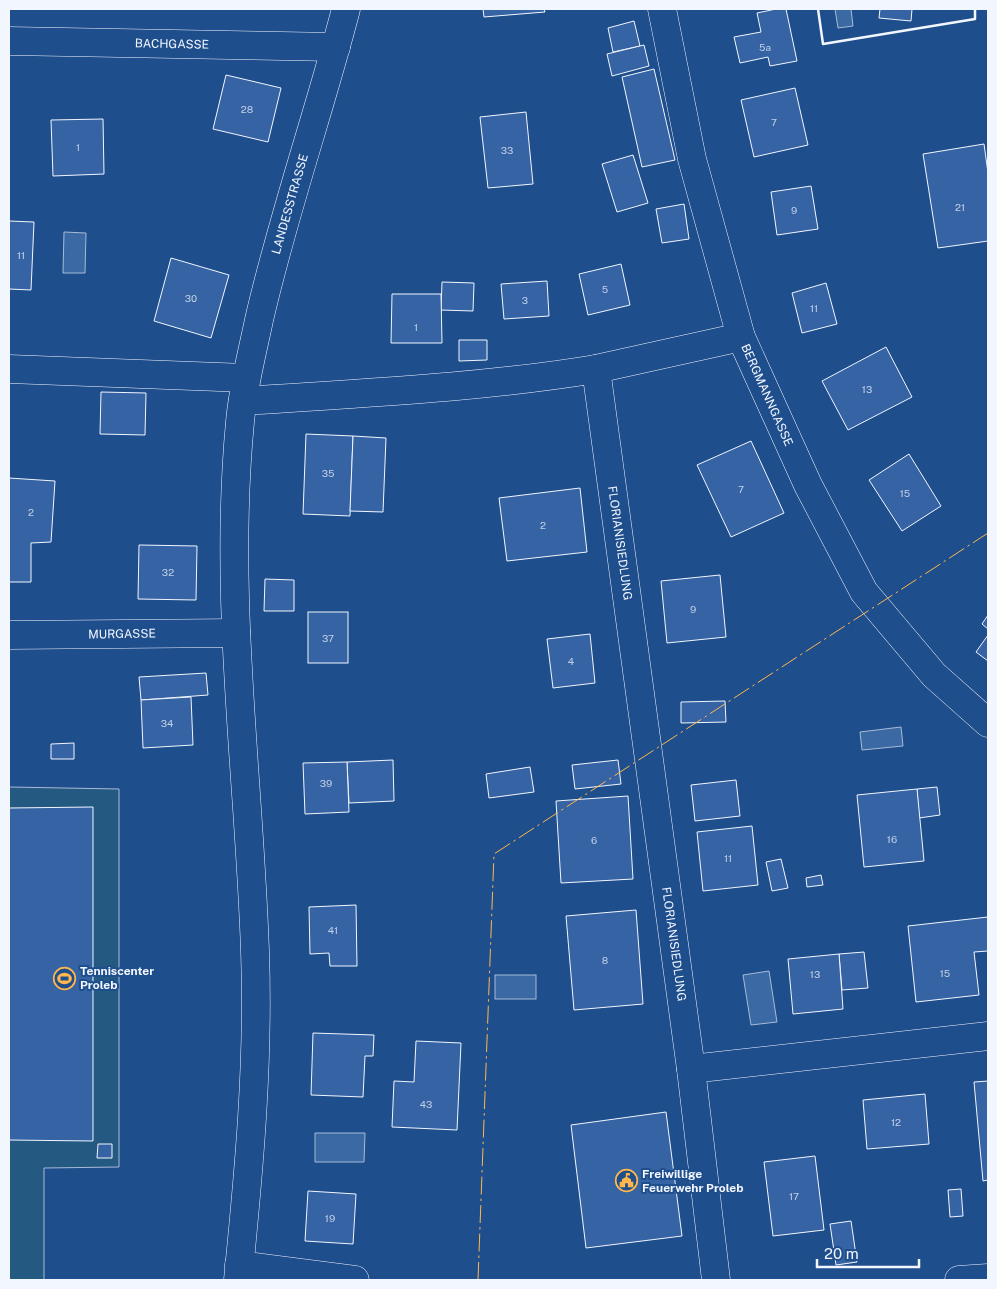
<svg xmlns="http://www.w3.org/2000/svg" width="997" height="1289" font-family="'Public Sans',sans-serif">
	<rect width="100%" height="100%" fill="#1f4e8c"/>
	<polygon fill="#245a82" stroke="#a8bbd7" points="9,787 119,789 119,1167 44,1168 44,1280 9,1280"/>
	<g fill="#3b69a3" stroke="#a8bbd7">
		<polygon points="835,9 851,9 853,26 838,28"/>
		<polygon points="64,232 86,233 85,273 63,273"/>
		<polygon points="901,727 903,746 862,750 860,732"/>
		<polygon points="769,971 777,1022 751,1025 743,975"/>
		<rect x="495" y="975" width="41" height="24"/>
		<polygon points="315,1133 365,1133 364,1162 315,1162"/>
	</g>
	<g fill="#3563a3" stroke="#f2f6ff">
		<polygon points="483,9 544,9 545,12 484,17"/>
		<polygon points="776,9 786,9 797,61 770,66 768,57 740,63 734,37 761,32 757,13"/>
		<polygon points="880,9 912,9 911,21 879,18"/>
		<polygon points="634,21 640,46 613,52 608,28"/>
		<polygon points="644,45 649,66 612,76 607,54"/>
		<polygon points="654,69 675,160 642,167 622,77"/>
		<polygon points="226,75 281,88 268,142 213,129"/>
		<polygon points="795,88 808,145 754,157 741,100"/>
		<polygon points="526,112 533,184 488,188 480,117"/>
		<polygon points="103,119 104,174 53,176 51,120"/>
		<polygon points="984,144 988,173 988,241 938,248 923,154"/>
		<polygon points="633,155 648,203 617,212 602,164"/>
		<polygon points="811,186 818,229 777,235 771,192"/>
		<polygon points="684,204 689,239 662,243 656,209"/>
		<polygon points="9,221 34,222 31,290 9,289"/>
		<polygon points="171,258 229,275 211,338 154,321"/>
		<polygon points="621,264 630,305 588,315 579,274"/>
		<polygon points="547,281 549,316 504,319 501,284"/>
		<polygon points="442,282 474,283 473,311 441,310"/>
		<polygon points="826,283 837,324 802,333 792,293"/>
		<polygon points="392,294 441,294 442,343 391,343"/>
		<polygon points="459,340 487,340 487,360 459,361"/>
		<polygon points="886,347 912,397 848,430 822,381"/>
		<polygon points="101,392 146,393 145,435 100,434"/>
		<polygon points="306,434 353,436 350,516 303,514"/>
		<polygon points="353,436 386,438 383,512 350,511"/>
		<polygon points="751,441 784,513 731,537 697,465"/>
		<polygon points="909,454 941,506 902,531 869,480"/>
		<polygon points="9,478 55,481 51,542 31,543 31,582 9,582"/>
		<polygon points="580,488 587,552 507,561 499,498"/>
		<polygon points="139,545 197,546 196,600 138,599"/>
		<polygon points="720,575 726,637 667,643 661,581"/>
		<polygon points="265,579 294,580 294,611 264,611"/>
		<rect x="308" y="612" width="40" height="51"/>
		<polygon points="988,615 988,629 982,624"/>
		<polygon points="590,634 595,683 553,688 547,639"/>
		<polygon points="988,635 988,661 976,652"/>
		<polygon points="206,673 208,695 141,700 139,677"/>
		<polygon points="191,697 193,745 143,748 141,700"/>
		<polygon points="725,701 726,722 681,723 681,702"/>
		<polygon points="74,743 74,759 51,759 51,744"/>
		<polygon points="393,760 394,801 349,803 347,762"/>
		<polygon points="618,760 621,784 575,789 572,765"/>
		<polygon points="347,762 349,812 305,814 303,763"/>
		<polygon points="530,767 534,792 489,798 486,774"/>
		<polygon points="736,780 740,816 695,821 691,785"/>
		<polygon points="937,787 940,815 919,818 917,789"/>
		<polygon points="917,789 924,861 864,867 857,795"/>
		<polygon points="628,796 633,879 561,883 556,801"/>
		<polygon points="93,807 93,1141 9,1140 9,808"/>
		<polygon points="752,826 758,885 703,891 697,832"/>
		<polygon points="781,859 788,888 772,891 766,862"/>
		<polygon points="821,875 823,885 807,887 806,878"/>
		<polygon points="356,905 357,966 330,966 329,953 310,954 309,907"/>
		<polygon points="636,910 643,1004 574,1010 566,916"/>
		<polygon points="988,917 988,951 974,952 979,995 916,1002 908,926"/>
		<polygon points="864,952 868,988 842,990 839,954"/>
		<polygon points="839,954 843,1009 793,1014 788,959"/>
		<polygon points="313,1033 374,1035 373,1056 365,1056 363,1097 311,1095"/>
		<polygon points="416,1041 461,1043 457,1130 392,1127 394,1081 414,1082"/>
		<polygon points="988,1081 988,1180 983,1181 974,1082"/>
		<polygon points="925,1094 929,1144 867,1149 863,1100"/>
		<polygon points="666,1112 682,1236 586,1248 571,1125"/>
		<polygon points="98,1144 112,1144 112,1158 97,1158"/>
		<polygon points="815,1156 824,1230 773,1236 764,1162"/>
		<polygon points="961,1189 963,1216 950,1217 948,1190"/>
		<polygon points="308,1191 356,1194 353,1244 305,1241"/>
		<polygon points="851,1221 857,1262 836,1265 830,1224"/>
	</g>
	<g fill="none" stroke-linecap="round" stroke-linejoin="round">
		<defs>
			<g id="street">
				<polyline points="662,9 692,159 741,337 808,485 864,592 934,675 988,723"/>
				<polyline points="9,41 336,47"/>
				<polyline points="9,369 246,378"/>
				<polyline points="596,369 741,337"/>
				<path d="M 243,401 C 361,393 480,388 596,369 L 691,1069 L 716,1280"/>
				<polyline points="9,635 236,633"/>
				<polyline points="691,1069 988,1036"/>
				<polyline points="239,1265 355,1280"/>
				<polyline points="959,1280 988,1278"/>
			</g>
			<path id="secondary" d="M 238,1280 C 249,1170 259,1062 255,951 C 249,775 223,598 240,422 C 243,387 252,354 259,320 C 283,215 319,113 346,9"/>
		</defs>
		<use href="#street" stroke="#f2f6ff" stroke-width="29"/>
		<use href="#secondary" stroke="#f2f6ff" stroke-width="29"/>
		<use href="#street" stroke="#1f4e8c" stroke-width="28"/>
		<use href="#secondary" stroke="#1f4e8c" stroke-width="28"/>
		<polyline stroke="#f2f6ff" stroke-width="2.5" points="818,9 823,44 975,19 975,9"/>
		<polyline stroke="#ffb74d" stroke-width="1" stroke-dasharray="18 4 2.5 4" stroke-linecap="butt" points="478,1280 494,854 988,533"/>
	</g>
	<defs>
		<symbol id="stadium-ring" viewBox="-11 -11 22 22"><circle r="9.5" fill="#1f4e8c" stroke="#ffb74d" stroke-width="1.5"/><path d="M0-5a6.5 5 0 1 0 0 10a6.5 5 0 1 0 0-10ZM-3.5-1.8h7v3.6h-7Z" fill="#ffb74d"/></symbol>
		<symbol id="civic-ring" viewBox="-11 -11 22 22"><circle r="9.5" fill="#1f4e8c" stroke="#ffb74d" stroke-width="1.5"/><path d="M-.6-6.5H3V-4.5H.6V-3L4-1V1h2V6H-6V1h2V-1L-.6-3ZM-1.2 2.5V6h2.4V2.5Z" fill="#ffb74d"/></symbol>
	</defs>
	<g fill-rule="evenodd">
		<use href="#stadium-ring" x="52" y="966" width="25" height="25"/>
		<use href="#civic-ring" x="614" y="1168" width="25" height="25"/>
	</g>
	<g text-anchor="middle" stroke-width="4" stroke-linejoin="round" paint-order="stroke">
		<g font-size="10" fill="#c3d1e8">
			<text x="765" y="51">5a</text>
			<text x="247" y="113">28</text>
			<text x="774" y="126">7</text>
			<text x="78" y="151">1</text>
			<text x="507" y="154">33</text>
			<text x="960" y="211">21</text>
			<text x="794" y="214">9</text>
			<text x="21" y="259">11</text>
			<text x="605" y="293">5</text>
			<text x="191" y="302">30</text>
			<text x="525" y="304">3</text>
			<text x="814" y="312">11</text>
			<text x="416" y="331">1</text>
			<text x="867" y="393">13</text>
			<text x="328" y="477">35</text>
			<text x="741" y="493">7</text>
			<text x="905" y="497">15</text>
			<text x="31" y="516">2</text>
			<text x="543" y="529">2</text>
			<text x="168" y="576">32</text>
			<text x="693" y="613">9</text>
			<text x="328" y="642">37</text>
			<text x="571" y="665">4</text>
			<text x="167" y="727">34</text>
			<text x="326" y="787">39</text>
			<text x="892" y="843">16</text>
			<text x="594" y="844">6</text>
			<text x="728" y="862">11</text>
			<text x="333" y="934">41</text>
			<text x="605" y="964">8</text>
			<text x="945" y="977">15</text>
			<text x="815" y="978">13</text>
			<text x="426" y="1108">43</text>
			<text x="896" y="1126">12</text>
			<text x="794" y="1200">17</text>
			<text x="330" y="1222">19</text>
		</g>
		<g font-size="12" fill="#f2f6ff" stroke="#1f4e8c">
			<text transform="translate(172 44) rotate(1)" y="4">BACHGASSE</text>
			<text transform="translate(290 204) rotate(-74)" y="4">LANDESSTRASSE</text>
			<text transform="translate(767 395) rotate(66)" y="4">BERGMANNGASSE</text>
			<text transform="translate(620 543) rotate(82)" y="4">FLORIANISIEDLUNG</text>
			<text transform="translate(122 634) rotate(-1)" y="4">MURGASSE</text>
			<text transform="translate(674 944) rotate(82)" y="4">FLORIANISIEDLUNG</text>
		</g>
		<g font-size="12" font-weight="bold" fill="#f2f6ff" stroke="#1f4e8c" text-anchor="start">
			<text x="80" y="975">Tenniscenter<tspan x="80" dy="14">Proleb</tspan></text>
			<text x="642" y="1178">Freiwillige<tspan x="642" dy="14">Feuerwehr Proleb</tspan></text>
		</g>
	</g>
	<rect width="997" height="1289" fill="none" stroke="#f2f6ff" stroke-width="20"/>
	<path d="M817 1259v8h102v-8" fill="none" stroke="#f2f6ff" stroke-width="2.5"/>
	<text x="824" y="1259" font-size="15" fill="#f2f6ff" stroke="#1f4e8c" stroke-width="4" paint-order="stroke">20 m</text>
</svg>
